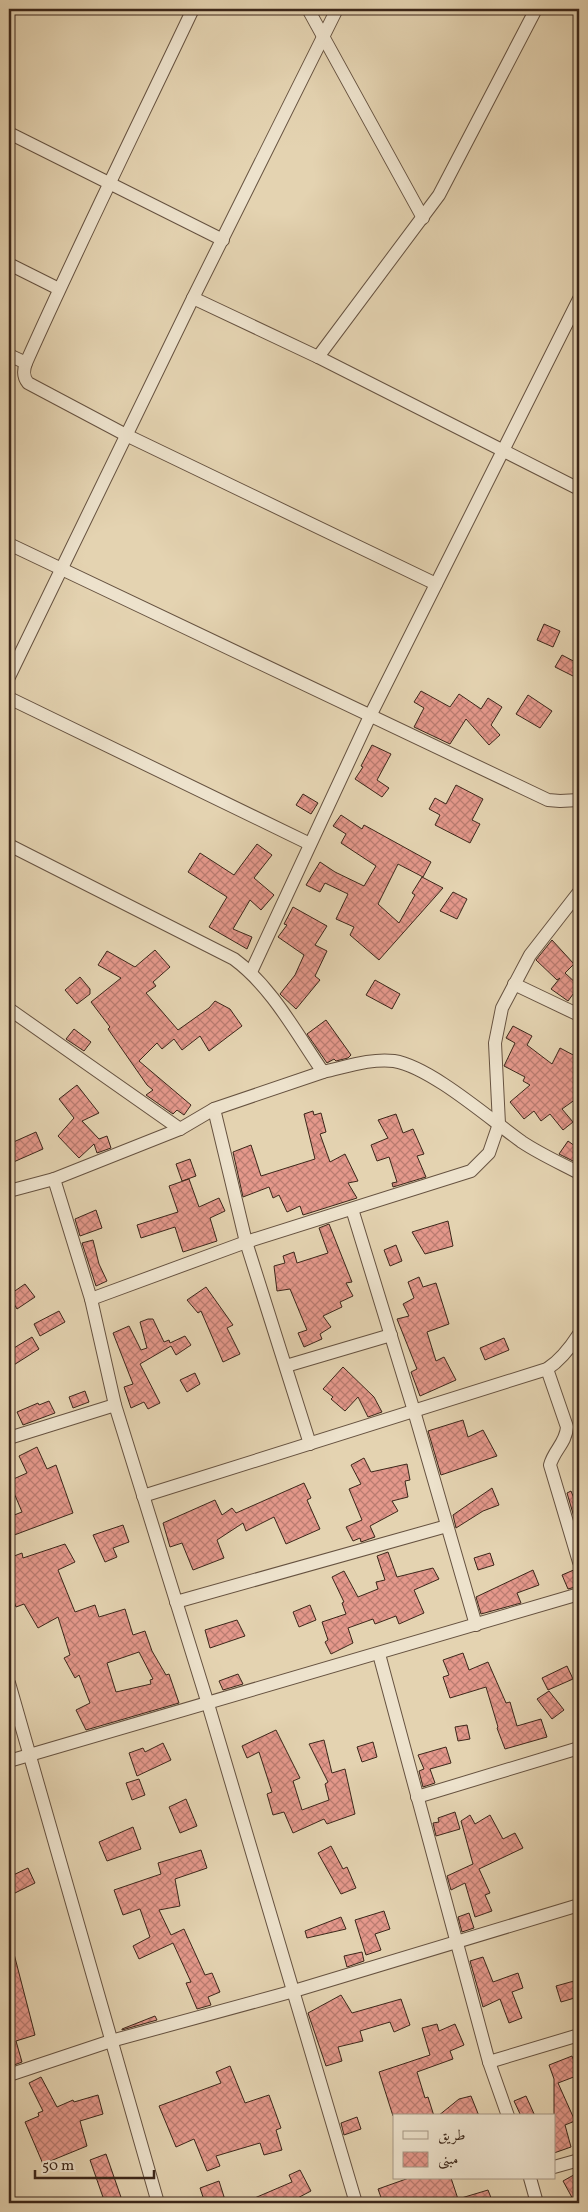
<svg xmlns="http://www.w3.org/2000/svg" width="588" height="2212" font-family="Vollkorn,Amiri,serif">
	<defs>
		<pattern id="building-cross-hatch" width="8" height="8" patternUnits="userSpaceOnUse" patternTransform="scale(1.25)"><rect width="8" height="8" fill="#e4988b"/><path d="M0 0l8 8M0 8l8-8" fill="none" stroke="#ba7c71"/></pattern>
	</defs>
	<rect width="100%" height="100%" fill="#e4d3b1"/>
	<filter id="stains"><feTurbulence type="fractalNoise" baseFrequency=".004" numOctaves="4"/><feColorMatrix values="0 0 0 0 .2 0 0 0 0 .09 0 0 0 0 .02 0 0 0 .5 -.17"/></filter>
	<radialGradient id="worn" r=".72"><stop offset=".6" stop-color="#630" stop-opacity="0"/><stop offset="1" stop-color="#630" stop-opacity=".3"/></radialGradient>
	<g fill="url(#building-cross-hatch)" stroke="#3c271a" fill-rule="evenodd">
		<polygon points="544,624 560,631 553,647 537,640"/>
		<polygon points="562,655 579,664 575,677 555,667"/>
		<polygon points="421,691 450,707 459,694 481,709 488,698 502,707 491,725 500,735 489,745 466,719 450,744 414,727 424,708 414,702"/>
		<polygon points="528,695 552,711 540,728 516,714"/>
		<polygon points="372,745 391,754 377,780 389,788 382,797 355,779 363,767 361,766"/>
		<polygon points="456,785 483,799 472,820 480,824 470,843 435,825 440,815 429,809 435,798 446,804"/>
		<polygon points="303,794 318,803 311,814 296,805"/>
		<polygon points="341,815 362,829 364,825 431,862 423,877 398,864 378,904 399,923 415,895 412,893 422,877 443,888 379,960 350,935 354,927 336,919 348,894 325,883 320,892 306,885 320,862 335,872 364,886 376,866 341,843 346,834 333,826"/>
		<polygon points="257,844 272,855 254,878 274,895 261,910 250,900 233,929 252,937 247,949 209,927 227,897 188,872 200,853 234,875"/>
		<polygon points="453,892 467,899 457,919 440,911"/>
		<polygon points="293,907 327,926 315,945 327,951 315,976 320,980 296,1009 280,994 295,975 304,955 278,937 287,925 284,924"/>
		<polygon points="552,940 574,964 565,973 579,986 568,1001 551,989 560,978 557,980 536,960"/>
		<polygon points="155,950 170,967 153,982 156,986 146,993 178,1030 209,1008 215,1001 230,1009 242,1026 209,1051 200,1036 182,1050 174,1039 162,1049 157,1043 139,1061 191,1105 184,1115 177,1110 173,1114 146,1095 153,1090 147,1085 108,1029 110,1027 91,1002 121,978 98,965 107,951 135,967"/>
		<polygon points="80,977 90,989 90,994 77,1004 65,990"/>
		<polygon points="375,980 400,994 392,1009 366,995"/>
		<polygon points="326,1020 351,1055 348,1058 336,1061 334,1059 327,1063 307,1034"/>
		<polygon points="513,1026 532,1036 527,1045 552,1064 560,1048 579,1058 579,1093 576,1099 562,1109 573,1122 563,1130 550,1114 541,1121 534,1111 524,1119 510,1102 530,1085 523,1081 525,1077 504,1066 515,1043 506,1038"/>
		<polygon points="74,1029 91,1042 84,1051 66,1039"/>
		<polygon points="77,1085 99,1113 82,1121 99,1139 107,1136 111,1148 97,1153 94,1144 79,1158 58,1136 74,1118 59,1099"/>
		<polygon points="313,1111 314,1115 321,1113 326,1132 320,1134 330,1162 345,1154 358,1181 348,1183 357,1198 303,1215 300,1206 287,1212 279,1195 273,1198 269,1187 243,1197 233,1152 251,1145 261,1176 315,1159 304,1114"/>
		<polygon points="396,1114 403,1133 413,1129 424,1154 417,1156 426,1177 393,1187 392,1183 397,1182 389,1157 377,1161 371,1145 388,1138 378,1120"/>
		<polygon points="36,1132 43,1149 9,1164 9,1144"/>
		<polygon points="568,1141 579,1149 579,1164 559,1154"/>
		<polygon points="190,1159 196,1176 182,1181 176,1164"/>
		<polygon points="189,1179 199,1207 219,1198 225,1211 210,1218 217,1241 183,1252 175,1227 141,1238 137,1225 178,1212 169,1186"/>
		<polygon points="96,1210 102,1228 80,1236 75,1219"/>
		<polygon points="448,1221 453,1246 425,1254 412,1232"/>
		<polygon points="329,1224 352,1282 346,1283 353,1296 340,1302 342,1307 323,1316 331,1327 320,1334 322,1339 304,1347 298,1333 307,1330 290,1289 277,1291 274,1266 285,1263 283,1256 294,1252 297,1263 328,1253 319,1228"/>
		<polygon points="93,1240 99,1264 107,1281 96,1286 82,1243"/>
		<polygon points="396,1245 402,1261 390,1266 384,1250"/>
		<polygon points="419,1277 423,1287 436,1283 449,1324 427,1332 436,1361 444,1357 456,1380 420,1396 411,1372 417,1369 397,1319 409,1316 403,1304 414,1298 408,1282"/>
		<polygon points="25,1284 35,1297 17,1309 9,1295"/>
		<polygon points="206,1287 233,1325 227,1328 240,1354 223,1362 201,1311 198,1313 187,1300"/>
		<polygon points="59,1311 65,1322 40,1336 34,1324"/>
		<polygon points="148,1319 153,1319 164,1342 169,1340 170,1343 185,1336 191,1345 176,1355 171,1346 140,1364 160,1403 148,1409 144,1402 131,1408 124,1387 133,1384 113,1333 129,1326 141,1350 147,1348 140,1322"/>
		<polygon points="32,1337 39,1349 9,1368 9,1351"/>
		<polygon points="504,1338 509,1350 485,1360 480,1348"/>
		<polygon points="343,1367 374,1397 382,1412 368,1417 358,1397 345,1411 331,1399 333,1397 323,1389"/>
		<polygon points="195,1373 200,1384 187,1392 180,1380"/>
		<polygon points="85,1391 89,1402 73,1408 69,1397"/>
		<polygon points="49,1401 55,1413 23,1425 17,1412 38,1403 39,1405"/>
		<polygon points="463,1420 468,1437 483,1430 497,1456 441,1475 428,1431"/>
		<polygon points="37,1447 47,1469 56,1465 73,1513 9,1537 9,1517 22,1512 9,1481 27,1473 19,1456"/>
		<polygon points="364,1458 371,1472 407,1464 410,1480 405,1481 408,1497 392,1501 398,1511 370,1526 375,1537 361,1542 360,1538 353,1541 346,1527 362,1520 349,1489 361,1484 351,1465"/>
		<polygon points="304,1483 311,1498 307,1500 320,1529 286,1544 274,1517 246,1531 243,1523 217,1540 224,1558 193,1570 182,1543 170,1547 163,1523 215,1500 222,1515 232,1508 236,1513"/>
		<polygon points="492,1488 499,1505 483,1511 456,1528 453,1515"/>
		<polygon points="571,1491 579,1511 579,1534 567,1493"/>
		<polygon points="123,1525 129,1542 113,1548 117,1557 105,1562 93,1535"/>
		<path d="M 65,1544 L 75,1562 L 58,1570 L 75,1612 L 95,1605 L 99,1617 L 125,1609 L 133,1635 L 145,1631 L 152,1651 L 166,1675 L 169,1674 L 179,1703 L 86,1730 L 76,1710 L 90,1703 L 79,1675 L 75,1678 L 64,1658 L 70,1655 L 58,1617 L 38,1628 L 24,1604 L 16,1607 L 9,1587 L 9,1558 L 22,1553 L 23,1558 ZM 139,1652 L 153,1679 L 150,1680 L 151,1684 L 116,1692 L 107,1663 Z"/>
		<polygon points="388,1552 397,1577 433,1568 439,1579 414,1590 424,1613 399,1624 396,1616 375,1624 373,1619 348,1628 353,1643 331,1654 325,1642 328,1640 322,1622 346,1614 342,1603 344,1602 332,1577 344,1571 358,1597 378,1589 376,1582 385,1580 377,1556"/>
		<polygon points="490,1553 494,1565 478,1570 474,1558"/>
		<polygon points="576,1569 579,1570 579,1586 568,1589 562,1575"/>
		<polygon points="533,1570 539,1585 517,1593 521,1603 481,1614 476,1597"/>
		<polygon points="310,1605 316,1620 299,1627 293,1612"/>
		<polygon points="237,1620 245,1636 210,1648 205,1630"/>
		<polygon points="463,1653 469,1670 488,1662 506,1703 510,1702 517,1726 541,1719 547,1737 505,1749 497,1728 498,1727 486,1687 450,1698 443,1677 449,1675 443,1660"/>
		<polygon points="567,1666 573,1679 548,1690 542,1678"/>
		<polygon points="238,1674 243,1684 223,1690 219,1681"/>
		<polygon points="549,1691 564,1710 552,1719 537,1699"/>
		<polygon points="467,1725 470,1739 458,1741 455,1727"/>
		<polygon points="276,1730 300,1778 293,1781 302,1810 329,1800 325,1784 328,1782 309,1744 324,1740 332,1773 345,1769 355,1814 327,1824 324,1819 293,1833 284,1812 273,1815 267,1794 272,1792 259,1752 247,1758 242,1746"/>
		<polygon points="373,1742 377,1757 362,1762 357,1747"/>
		<polygon points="163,1743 171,1760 137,1776 129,1753 143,1748 145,1752"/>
		<polygon points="446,1747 451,1763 430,1769 435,1783 423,1787 419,1771 424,1769 418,1755"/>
		<polygon points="139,1779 145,1795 132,1800 126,1783"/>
		<polygon points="186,1799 197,1826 180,1833 169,1807"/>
		<polygon points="455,1812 460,1829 436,1836 433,1823 439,1822 438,1818"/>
		<polygon points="470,1815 475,1824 490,1815 503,1839 515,1833 523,1848 479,1869 490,1893 485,1895 492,1911 475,1917 465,1883 451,1890 447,1876 473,1864 461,1821"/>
		<polygon points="133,1827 141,1849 107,1861 99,1842"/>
		<polygon points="331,1846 343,1869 347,1867 356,1888 341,1894 318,1853"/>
		<polygon points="201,1850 207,1868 175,1879 180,1906 159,1910 171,1935 184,1929 205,1975 212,1973 220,1992 208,1997 211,2005 197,2009 186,1983 191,1982 173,1943 139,1959 133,1946 150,1937 140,1909 123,1915 114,1890 161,1874 158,1863"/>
		<polygon points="28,1868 35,1883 9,1896 9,1877"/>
		<polygon points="384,1911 390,1929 375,1934 381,1950 366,1955 355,1920"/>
		<polygon points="469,1913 474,1928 462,1932 458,1917"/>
		<polygon points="341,1917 346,1929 307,1938 305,1931"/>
		<polygon points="13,1950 35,2035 16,2041 22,2062 9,2067 9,1951"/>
		<polygon points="362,1952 364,1961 347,1967 344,1956"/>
		<polygon points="483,1957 493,1982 518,1973 523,1988 512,1992 522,2018 509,2023 500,1999 483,2007 470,1961"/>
		<polygon points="574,1981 578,1997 561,2002 556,1986"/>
		<polygon points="341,1995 352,2013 401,1999 410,2025 394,2032 390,2022 360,2031 363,2041 338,2047 342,2061 326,2066 308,2013"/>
		<polygon points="155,2016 157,2020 122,2030 122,2029"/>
		<polygon points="437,2024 439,2031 455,2024 464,2045 450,2051 453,2059 417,2072 425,2098 428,2097 434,2116 393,2116 379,2072 430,2055 422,2028"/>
		<polygon points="572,2056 579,2075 558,2083 575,2121 565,2125 571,2147 554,2153 554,2079 549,2065"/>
		<polygon points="230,2066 245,2103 269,2095 281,2128 276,2130 282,2150 264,2155 260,2143 216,2156 220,2166 207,2171 194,2139 176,2147 159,2106 221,2083 216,2072"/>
		<polygon points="41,2077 57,2107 73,2100 74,2102 98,2095 103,2114 80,2121 87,2146 43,2164 25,2122 39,2116 38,2113 43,2111 29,2083"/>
		<polygon points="471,2096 479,2116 438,2116 459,2099"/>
		<polygon points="526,2096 535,2116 521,2116 514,2101"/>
		<polygon points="357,2117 361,2129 344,2135 341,2123"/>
		<polygon points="106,2154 123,2203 105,2203 90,2160"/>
		<polygon points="300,2170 311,2191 288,2203 243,2203 292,2182 289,2175"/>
		<polygon points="579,2172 579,2203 575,2203 563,2181"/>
		<polygon points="409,2178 451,2178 458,2199 488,2190 493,2203 383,2203 378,2189"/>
		<polygon points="219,2181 226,2203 205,2203 200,2188"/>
	</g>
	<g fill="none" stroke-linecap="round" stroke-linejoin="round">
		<defs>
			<g id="minor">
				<path d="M 193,9 C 137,127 79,244 26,363 C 23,371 23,377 28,383 L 126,435 L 436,584"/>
				<polyline points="308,9 423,218"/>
				<polyline points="9,133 223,240"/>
				<polyline points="9,264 59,289"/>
				<polyline points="193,298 318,357 579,489"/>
				<polyline points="9,355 26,363"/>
				<polyline points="318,357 439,195 536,9"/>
				<polyline points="9,544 548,800 560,801 579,800"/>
				<polyline points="9,677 193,298 337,9"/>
				<polyline points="9,698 310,844"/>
				<path d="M 9,845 L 234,959 C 272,987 296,1033 323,1072 C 346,1067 371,1058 394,1061 C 431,1067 491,1120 522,1142 C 540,1154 560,1163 579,1173"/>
				<polyline points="251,972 370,716 579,299"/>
				<polyline points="514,984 579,1015"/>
				<polyline points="9,1009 180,1129"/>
				<polyline points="214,1109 246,1242 310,1444"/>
				<polyline points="54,1179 91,1299 115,1405 208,1704 356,2203"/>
				<polyline points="9,1191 54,1179 180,1129 214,1109 323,1072"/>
				<polyline points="352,1209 414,1411 476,1625"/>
				<polyline points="91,1299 246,1242 471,1171 489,1153 499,1124 495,1043 502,1008 530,955 579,892"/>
				<polyline points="286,1366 391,1335"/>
				<path d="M 547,1369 L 567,1427 C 566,1443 554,1450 550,1465 L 579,1562"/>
				<polyline points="9,1438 115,1405"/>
				<path d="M 143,1496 L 547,1369 C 561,1360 570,1348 579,1334"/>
				<polyline points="176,1602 447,1526"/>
				<polyline points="379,1654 489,2062 508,2116"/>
				<polyline points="9,1683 158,2203"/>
				<polyline points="9,1761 579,1594"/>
				<polyline points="417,1797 579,1748"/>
				<polyline points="489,2062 579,2035"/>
				<polyline points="9,2075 111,2041 294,1991 579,1905"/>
				<polyline points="554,2167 579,2160"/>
				<polyline points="530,2178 537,2203"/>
			</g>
		</defs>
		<use href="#minor" stroke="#665240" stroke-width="14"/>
		<use href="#minor" stroke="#ede2cc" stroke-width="12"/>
	</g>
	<rect width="588" height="2212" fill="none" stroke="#e4d3b1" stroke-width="30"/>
	<rect x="10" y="10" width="568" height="2192" fill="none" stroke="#3c271a" stroke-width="2.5"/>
	<rect x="15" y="15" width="558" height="2182" fill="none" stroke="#3c271a"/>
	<rect x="393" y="2114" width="162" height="65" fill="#ede2cc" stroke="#a69785"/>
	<rect x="403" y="2131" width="25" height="8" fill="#ede2cc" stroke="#a69785"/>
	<text x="438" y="2140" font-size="15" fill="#3c271a">طريق</text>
	<rect x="403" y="2152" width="25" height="15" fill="url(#building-cross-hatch)" stroke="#a69785"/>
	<text x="438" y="2164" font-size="15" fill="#3c271a">مبنى</text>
	<path d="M35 2170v8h119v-8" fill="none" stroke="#3c271a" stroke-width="2.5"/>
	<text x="42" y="2170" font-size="15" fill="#3c271a" stroke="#ede2cc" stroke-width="4" paint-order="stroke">50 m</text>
	<rect width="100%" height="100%" filter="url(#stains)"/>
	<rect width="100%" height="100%" fill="url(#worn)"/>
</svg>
